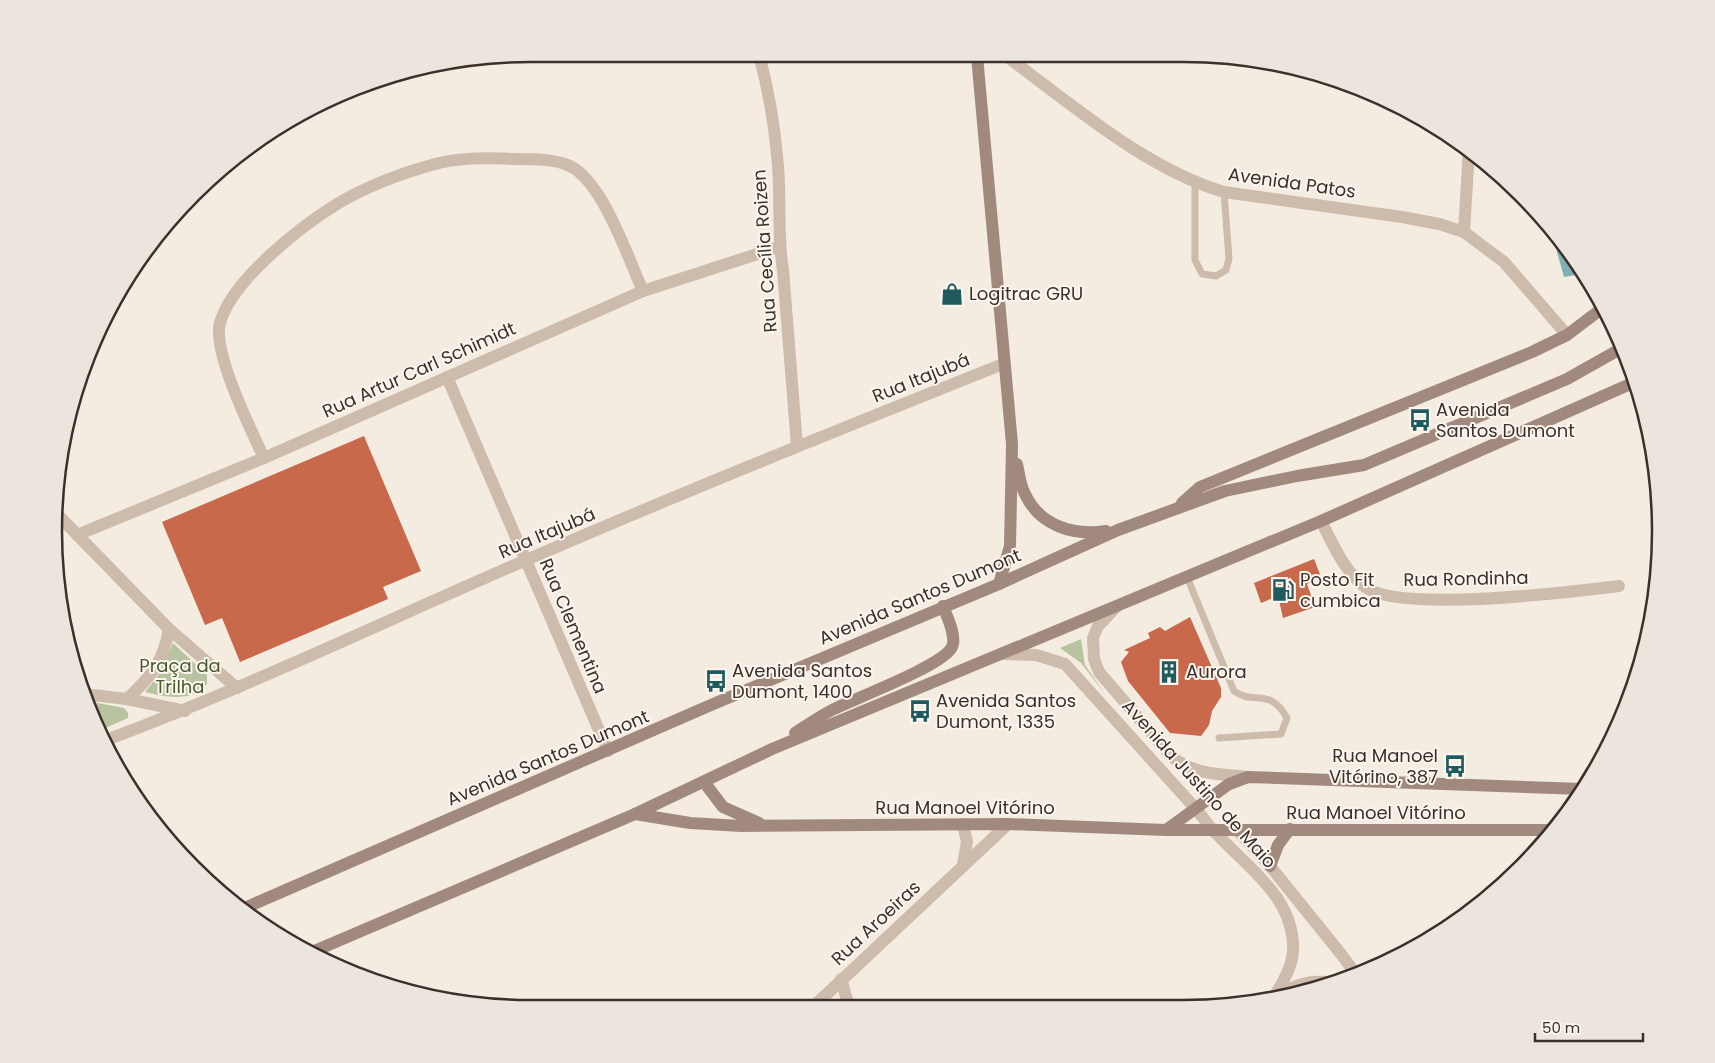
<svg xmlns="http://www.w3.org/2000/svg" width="1715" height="1063" font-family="Poppins,sans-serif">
	<rect width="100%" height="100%" fill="#f4ebe1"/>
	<g fill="#b8c4a0">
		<polygon points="1081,639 1085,665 1106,695 1081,663 1060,648"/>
		<path d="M 173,643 L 207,675 L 207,684 C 191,703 166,697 145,692 L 160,673 Z"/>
		<polygon points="87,701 124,708 128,713 128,718 101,730"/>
	</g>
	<polygon fill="#7fb0b2" points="1555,233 1581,270 1582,274 1564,277 1552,234"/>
	<g fill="#c8694b">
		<polygon points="364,436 421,571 383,587 388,599 240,662 222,618 205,625 162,522"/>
		<polygon points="1314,559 1321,577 1307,584 1315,607 1283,618 1278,596 1261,603 1254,583"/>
		<polygon points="1190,617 1221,688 1221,697 1212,711 1209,725 1201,736 1170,733 1128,681 1121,662 1129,652 1124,650 1150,638 1148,633 1160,627 1165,631"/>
	</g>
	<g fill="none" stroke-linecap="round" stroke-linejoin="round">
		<g stroke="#cdbbac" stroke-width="7">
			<polyline points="1195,181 1195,260 1202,274 1216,276 1226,270 1229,259 1224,192"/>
			<path d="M 1187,577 L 1234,691 C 1254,706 1269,686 1287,718 L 1281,734 L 1219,738"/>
		</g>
		<g stroke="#cdbbac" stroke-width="12">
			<path d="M 759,55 C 769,91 775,128 778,166 C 781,201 777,235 783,270 L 797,446"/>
			<path d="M 1006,56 C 1073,105 1144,168 1224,192 L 1402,217 L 1439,224 L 1464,232 L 1504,262 L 1567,335"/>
			<polyline points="1464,232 1469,149"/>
			<polyline points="447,377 608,751"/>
			<path d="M 264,458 C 251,430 212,351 220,323 C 232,280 300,227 337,204 C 367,186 405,172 439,163 C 464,157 492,158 518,159 C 534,159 555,159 570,166 C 603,182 628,258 643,291"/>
			<polyline points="57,514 169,629 237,688"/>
			<path d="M 1321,521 C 1333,544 1344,571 1365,587 C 1400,613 1571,592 1619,586"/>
			<polyline points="77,535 264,458 643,291 779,247"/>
			<path d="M 1117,606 L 1098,626 L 1093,638 L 1094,659 L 1099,672 L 1172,757 C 1196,775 1219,774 1248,777"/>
			<path d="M 1004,654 L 1036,655 L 1065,664 L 1196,809 C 1202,816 1207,824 1213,830 C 1245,866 1295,896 1293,951 C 1292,968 1282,983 1274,997"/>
			<polyline points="84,694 127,699 185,711"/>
			<path d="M 127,699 C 152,676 163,662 169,629"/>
			<path d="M 106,740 C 248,687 385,621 524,561 C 683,492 843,428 1003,364"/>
			<polyline points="1237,830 1270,866 1341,954 1355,973"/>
			<polyline points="963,865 967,842 963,824"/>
			<polyline points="841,979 849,1007"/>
			<path d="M 1276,997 C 1294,985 1309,979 1332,983"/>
			<polyline points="813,1007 1008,824"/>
			<polyline points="1167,1008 1201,1004 1237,1005"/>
		</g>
		<g stroke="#a18a7d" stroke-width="12">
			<polyline points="977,56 1012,444 1010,546 999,584"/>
			<path d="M 1017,464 C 1019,473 1020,485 1025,494 C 1040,526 1073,536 1106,531"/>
			<polyline points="1182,503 1200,487 1532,352 1567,335 1604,307"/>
			<path d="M 795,733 C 807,725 820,716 834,709 C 856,698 944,665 952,647 C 957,636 947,617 943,606"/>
			<polyline points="704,782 723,807 759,823"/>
			<polyline points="635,814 690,823 741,826 1008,824 1166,830 1555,830"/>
			<polyline points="1166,830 1229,784 1248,777 1583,789"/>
			<polyline points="1270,866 1278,845 1290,829"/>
			<polyline points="240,910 711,705 999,584 1118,530 1225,491 1297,476 1364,465 1567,379 1622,348"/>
			<polyline points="312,952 635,814 772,749 1321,521 1637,381"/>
		</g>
	</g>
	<defs>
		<symbol id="shop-bare" viewBox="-9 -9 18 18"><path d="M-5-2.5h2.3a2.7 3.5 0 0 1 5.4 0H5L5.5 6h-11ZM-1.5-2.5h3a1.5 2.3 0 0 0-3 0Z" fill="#1f5a5e" stroke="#fbf5ee" stroke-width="2.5" paint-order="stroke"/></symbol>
		<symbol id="bus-bare" viewBox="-9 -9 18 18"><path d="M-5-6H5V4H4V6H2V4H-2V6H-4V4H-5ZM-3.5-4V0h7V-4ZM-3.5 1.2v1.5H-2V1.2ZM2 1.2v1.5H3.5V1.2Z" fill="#1f5a5e" stroke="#fbf5ee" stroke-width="2.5" paint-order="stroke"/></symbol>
		<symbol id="fuel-bare" viewBox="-9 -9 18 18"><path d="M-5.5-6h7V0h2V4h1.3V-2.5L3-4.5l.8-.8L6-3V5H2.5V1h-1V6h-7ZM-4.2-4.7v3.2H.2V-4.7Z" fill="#1f5a5e" stroke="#fbf5ee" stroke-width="2.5" paint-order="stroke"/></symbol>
		<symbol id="building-bare" viewBox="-9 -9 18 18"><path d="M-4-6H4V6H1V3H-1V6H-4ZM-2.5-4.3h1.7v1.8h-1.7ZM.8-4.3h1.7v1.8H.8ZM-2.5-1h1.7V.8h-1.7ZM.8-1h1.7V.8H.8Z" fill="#1f5a5e" stroke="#fbf5ee" stroke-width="2.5" paint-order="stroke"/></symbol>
	</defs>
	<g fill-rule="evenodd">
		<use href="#shop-bare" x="936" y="278" width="32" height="32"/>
		<use href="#bus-bare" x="1404" y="404" width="32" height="32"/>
		<use href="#fuel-bare" x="1267" y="574" width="32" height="32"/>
		<use href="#building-bare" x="1153" y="656" width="32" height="32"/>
		<use href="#bus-bare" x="700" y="665" width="32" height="32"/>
		<use href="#bus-bare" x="904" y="695" width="32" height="32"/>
		<use href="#bus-bare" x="1439" y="750" width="32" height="32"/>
	</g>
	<g text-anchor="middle" stroke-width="4" stroke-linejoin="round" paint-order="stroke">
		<g font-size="18" fill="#3b302b" stroke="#fbf5ee">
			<text transform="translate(1292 183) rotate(8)" y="6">Avenida Patos</text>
			<text transform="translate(765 251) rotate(-94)" y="6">Rua Cecília Roizen</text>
			<text transform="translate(419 370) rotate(-24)" y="6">Rua Artur Carl Schimidt</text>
			<text transform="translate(921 378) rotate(-22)" y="6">Rua Itajubá</text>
			<text transform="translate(547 533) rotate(-23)" y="6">Rua Itajubá</text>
			<text transform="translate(1466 579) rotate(-1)" y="6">Rua Rondinha</text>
			<text transform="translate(920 597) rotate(-23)" y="6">Avenida Santos Dumont</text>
			<text transform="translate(573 626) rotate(67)" y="6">Rua Clementina</text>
			<text transform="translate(548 758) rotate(-23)" y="6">Avenida Santos Dumont</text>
			<text transform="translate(1199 784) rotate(48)" y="6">Avenida Justino de Maio</text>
			<text x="965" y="814">Rua Manoel Vitórino</text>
			<text x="1376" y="819">Rua Manoel Vitórino</text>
			<text transform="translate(876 923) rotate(-43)" y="6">Rua Aroeiras</text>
		</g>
		<g font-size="18" fill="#3b302b" stroke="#fbf5ee" text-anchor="start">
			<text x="969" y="300">Logitrac GRU</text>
			<text x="1436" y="416">Avenida<tspan x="1436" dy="21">Santos Dumont</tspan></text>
			<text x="1300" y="586">Posto Fit<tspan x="1300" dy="21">cumbica</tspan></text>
			<text x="732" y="677">Avenida Santos<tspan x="732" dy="21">Dumont, 1400</tspan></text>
			<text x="1186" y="678">Aurora</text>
			<text x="936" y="707">Avenida Santos<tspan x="936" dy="21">Dumont, 1335</tspan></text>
			<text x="1438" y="762" text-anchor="end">Rua Manoel<tspan x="1438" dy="21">Vitórino, 387</tspan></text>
		</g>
		<g font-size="18" fill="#4a5a2e" stroke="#fbf5ee">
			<text x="180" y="672">Praça da<tspan x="180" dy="21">Trilha</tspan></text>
		</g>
	</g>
	<path d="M0 0H1715V1063H0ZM531 62H1183A469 469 0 0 1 1652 531V531A469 469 0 0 1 1183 1000H531A469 469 0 0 1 62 531V531A469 469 0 0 1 531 62Z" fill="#ece5de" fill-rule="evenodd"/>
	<path fill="none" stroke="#3b302b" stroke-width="2.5" d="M531 62H1183A469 469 0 0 1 1652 531V531A469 469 0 0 1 1183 1000H531A469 469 0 0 1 62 531V531A469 469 0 0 1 531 62Z"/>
	<path d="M1535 1033v8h108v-8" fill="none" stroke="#3b302b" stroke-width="2.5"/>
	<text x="1542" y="1033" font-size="15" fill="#3b302b" stroke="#fbf5ee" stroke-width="4" paint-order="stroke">50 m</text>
</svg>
